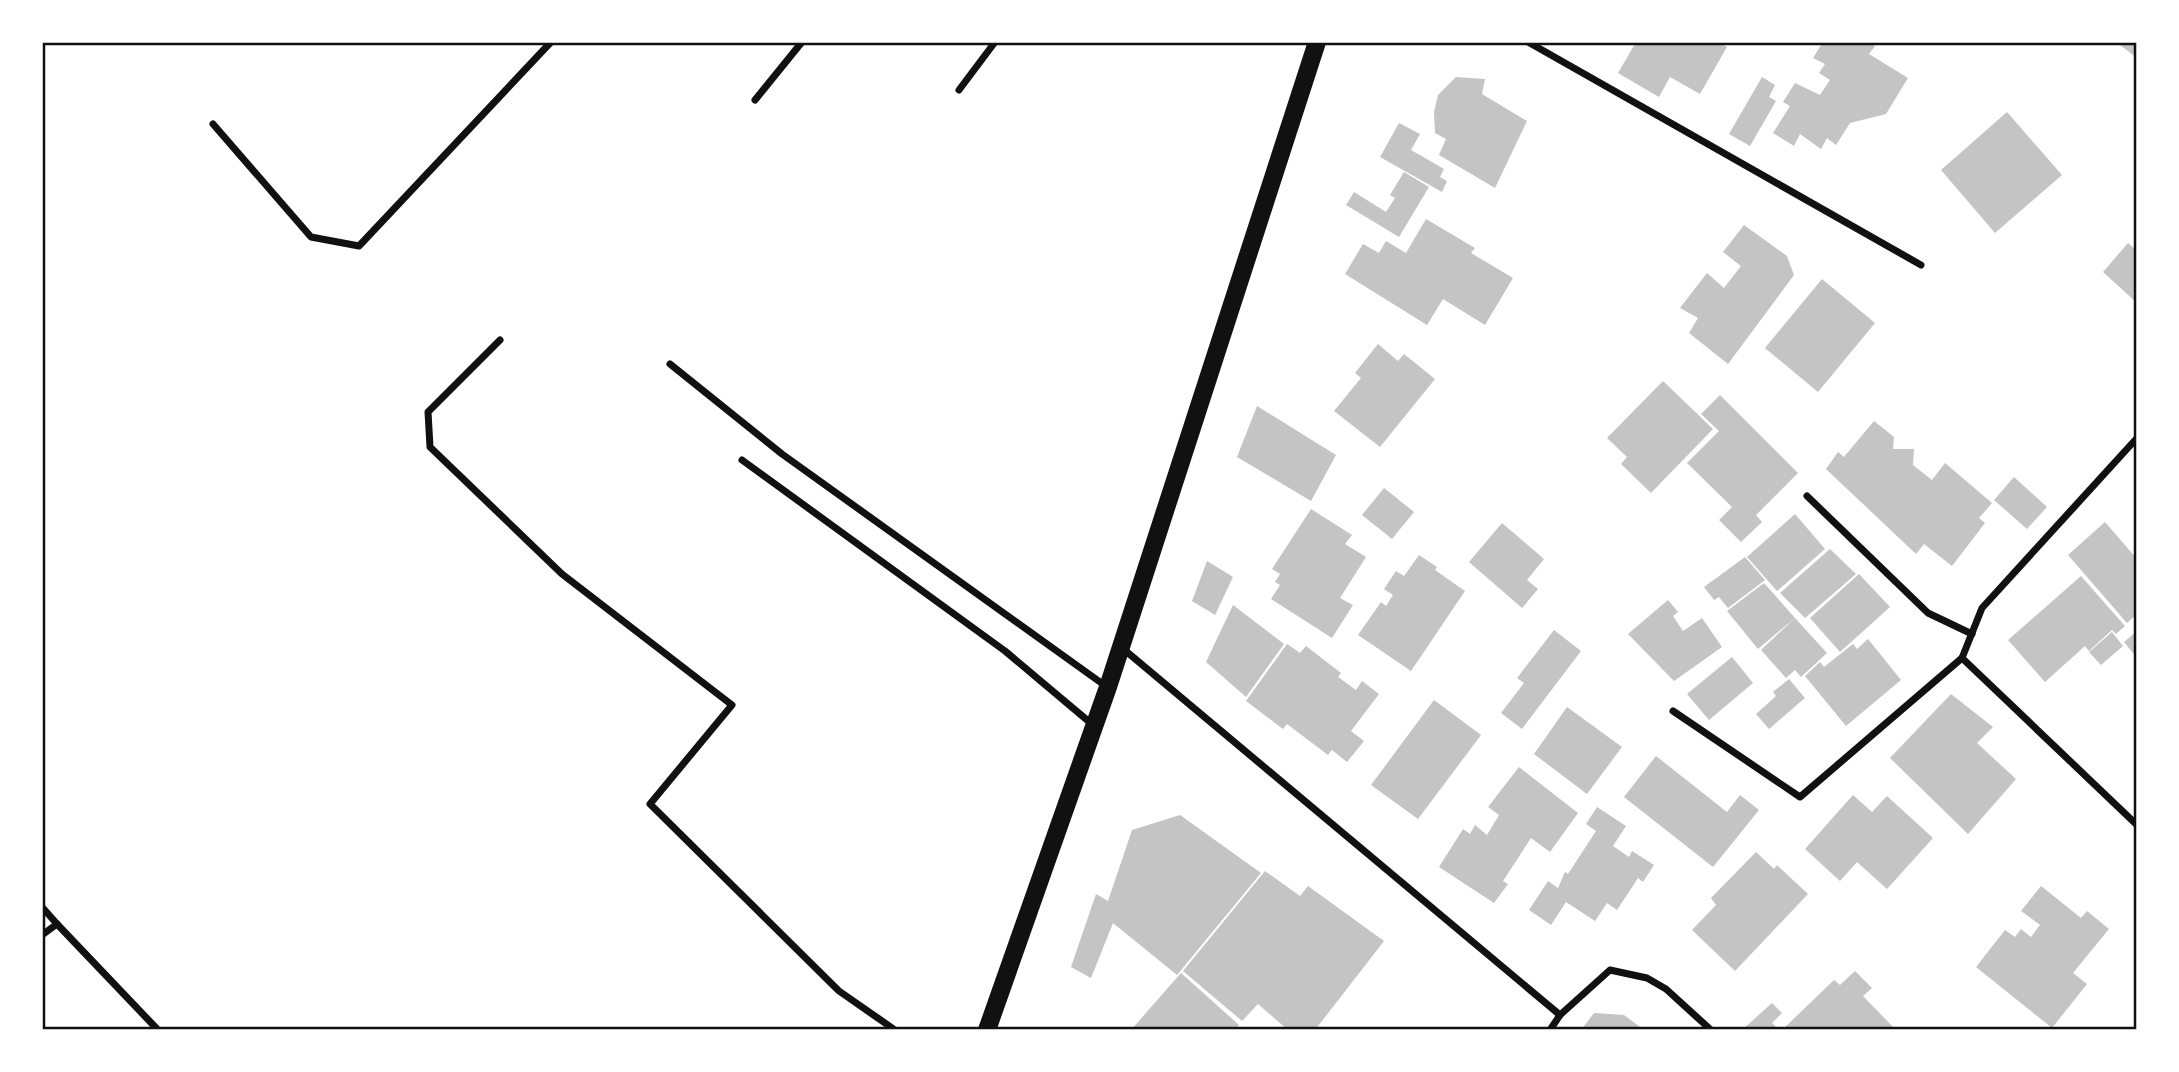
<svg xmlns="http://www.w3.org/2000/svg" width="2179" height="1072" font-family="'Alegreya Sans',sans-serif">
	<rect width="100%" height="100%" fill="#fff"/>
	<g fill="#c4c4c4">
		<polygon points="1636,42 1718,42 1727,47 1700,94 1670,77 1659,97 1618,73"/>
		<polygon points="1823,42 1869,42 1875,46 1869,54 1908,78 1886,114 1850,123 1836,145 1827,138 1821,149 1800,134 1794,146 1773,133 1790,106 1783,102 1795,83 1820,95 1830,80 1819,73 1825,64 1813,58"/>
		<polygon points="2116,42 2137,42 2137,58"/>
		<polygon points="1456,77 1485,79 1482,94 1527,121 1495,188 1439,155 1446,139 1435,133 1434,112 1438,95"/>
		<polygon points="1762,77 1775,85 1769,97 1776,101 1750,146 1729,134"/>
		<polygon points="2007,112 2062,175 1995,233 1941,170"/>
		<polygon points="1399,123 1420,134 1411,150 1444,169 1440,177 1447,181 1442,192 1380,157"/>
		<polygon points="1404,172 1429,187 1399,237 1346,205 1354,192 1386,212 1395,198 1390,195"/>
		<polygon points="1426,219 1475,248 1471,253 1513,278 1485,325 1443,299 1427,325 1345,274 1363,244 1379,253 1386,241 1406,253"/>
		<polygon points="1744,225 1787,256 1794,275 1728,364 1689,333 1698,318 1680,308 1707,273 1724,288 1741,266 1723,252"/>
		<polygon points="2128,243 2135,249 2137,245 2137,303 2103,272"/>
		<polygon points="1822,279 1875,323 1818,392 1765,348"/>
		<polygon points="1378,344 1398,361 1404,354 1435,379 1380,447 1334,411 1361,378 1355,373"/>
		<polygon points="1663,381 1713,429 1651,493 1621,464 1627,457 1607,438"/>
		<polygon points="1720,395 1798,473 1756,515 1762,522 1741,542 1719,520 1732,507 1687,463 1719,431 1701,414"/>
		<polygon points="1257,406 1336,455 1311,501 1237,457"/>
		<polygon points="1874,421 1894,437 1893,449 1914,449 1913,465 1932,480 1945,463 1992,503 1979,518 1985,523 1952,566 1924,544 1916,554 1826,469 1838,452 1844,457"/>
		<polygon points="2014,477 2047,507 2027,529 1994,500"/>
		<polygon points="1384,488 1414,512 1392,539 1362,515"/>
		<polygon points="1311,509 1352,535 1345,544 1366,557 1340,598 1353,605 1332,638 1271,599 1280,585 1275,582 1280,574 1272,569"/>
		<polygon points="1795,514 1825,549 1777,591 1747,557"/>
		<polygon points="2105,522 2137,559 2137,614 2127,623 2068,555"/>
		<polygon points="1502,523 1544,559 1527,580 1538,589 1522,608 1469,562"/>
		<polygon points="1830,549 1856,574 1805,618 1780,593"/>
		<polygon points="1419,555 1437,567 1435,570 1465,591 1411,671 1358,635 1381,602 1386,606 1393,595 1384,589 1396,571 1404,576"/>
		<polygon points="1745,557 1765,580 1728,608 1719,597 1714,600 1704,587"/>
		<polygon points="1207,561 1233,577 1215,615 1192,601"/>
		<polygon points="1859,574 1890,607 1840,652 1810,618"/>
		<polygon points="2081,576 2125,626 2116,634 2112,630 2089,651 2085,646 2045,682 2008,640"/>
		<polygon points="1764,583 1795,618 1758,649 1727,611"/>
		<polygon points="1668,600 1678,612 1673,616 1683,631 1702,618 1722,647 1674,681 1628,634"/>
		<polygon points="1233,605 1284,644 1246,697 1206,662"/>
		<polygon points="1795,618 1827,653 1801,677 1795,670 1786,678 1761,650"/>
		<polygon points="1554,630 1581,651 1522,729 1501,713 1524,683 1517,678"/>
		<polygon points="2137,631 2137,658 2124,642"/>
		<polygon points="2112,632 2123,646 2101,665 2089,652"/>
		<polygon points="1868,639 1901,680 1846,726 1805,676 1820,662 1824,667 1853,644 1857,649"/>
		<polygon points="1287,644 1300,653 1306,646 1341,673 1338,677 1356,690 1362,681 1379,694 1351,731 1364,741 1347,762 1332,750 1328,755 1287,724 1283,729 1246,701"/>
		<polygon points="1732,657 1753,683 1709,720 1687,694"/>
		<polygon points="1789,679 1805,698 1769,729 1756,714 1776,696 1773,692"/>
		<polygon points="1951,694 1993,727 1977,743 2016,779 1968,834 1890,758"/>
		<polygon points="1434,700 1481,735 1418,819 1371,785"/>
		<polygon points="1567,707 1622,747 1587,794 1534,754"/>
		<polygon points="1656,756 1727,812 1740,795 1759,810 1713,867 1624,797"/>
		<polygon points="1519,767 1578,813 1550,852 1531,838 1503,881 1508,884 1494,903 1439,867 1463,829 1470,834 1475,825 1487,835 1499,815 1488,807"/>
		<polygon points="1853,795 1872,812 1887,796 1933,838 1887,889 1857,862 1840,881 1805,849"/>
		<polygon points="1597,807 1626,826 1613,846 1629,857 1632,851 1654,865 1643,882 1638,878 1617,910 1607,903 1595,921 1566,902 1551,925 1529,910 1548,881 1558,888 1565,872 1568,874 1596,831 1586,824"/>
		<polygon points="1180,815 1261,873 1177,975 1113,923 1091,978 1071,967 1096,894 1108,901 1132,830"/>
		<polygon points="1756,852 1774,869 1777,865 1808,894 1735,971 1692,930 1716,905 1711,898"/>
		<polygon points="1265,871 1300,896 1308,886 1384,941 1315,1030 1288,1030 1258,1004 1242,1021 1183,971"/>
		<polygon points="2041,886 2081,918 2087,911 2109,929 2073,973 2087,984 2052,1028 1976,967 2005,930 2015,937 2021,929 2031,937 2040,925 2021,911"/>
		<polygon points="1855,971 1872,988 1863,996 1893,1027 1889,1030 1782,1030 1834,980 1840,985"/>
		<polygon points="1181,973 1239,1025 1235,1030 1131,1030"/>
		<polygon points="1772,1003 1782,1013 1772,1023 1777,1028 1776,1030 1742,1030"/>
		<polygon points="1594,1013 1624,1015 1644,1030 1581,1030"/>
	</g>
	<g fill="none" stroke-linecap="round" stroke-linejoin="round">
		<g stroke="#111" stroke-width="7">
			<polyline points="1528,42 1921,265"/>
			<polyline points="959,90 995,42"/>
			<polyline points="755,100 802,42"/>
			<polyline points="213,124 311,237 359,246 551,42"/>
			<polyline points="500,340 428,412 430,447 562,574 732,705 650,804 839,991 895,1030"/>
			<polyline points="670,364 782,454 1107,687"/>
			<polyline points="2137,438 1982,608 1962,658 2137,825"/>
			<polyline points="742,460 1005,651 1093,725"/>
			<polyline points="1807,496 1928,613 1972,634"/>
			<polyline points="1121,647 1560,1015 1610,970 1647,978 1666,989 1711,1030"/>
			<polyline points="1673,711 1800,797 1962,658"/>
			<polyline points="42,907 57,924"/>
			<polyline points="42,935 57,924 158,1030"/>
			<polyline points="1550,1030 1560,1015"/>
		</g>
		<polyline stroke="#111" stroke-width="18" points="987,1030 1108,687 1317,42"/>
	</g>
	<rect width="2179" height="1072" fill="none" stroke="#ffffff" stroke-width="88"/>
	<rect x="44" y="44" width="2091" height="984" fill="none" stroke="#111" stroke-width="2.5"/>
</svg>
